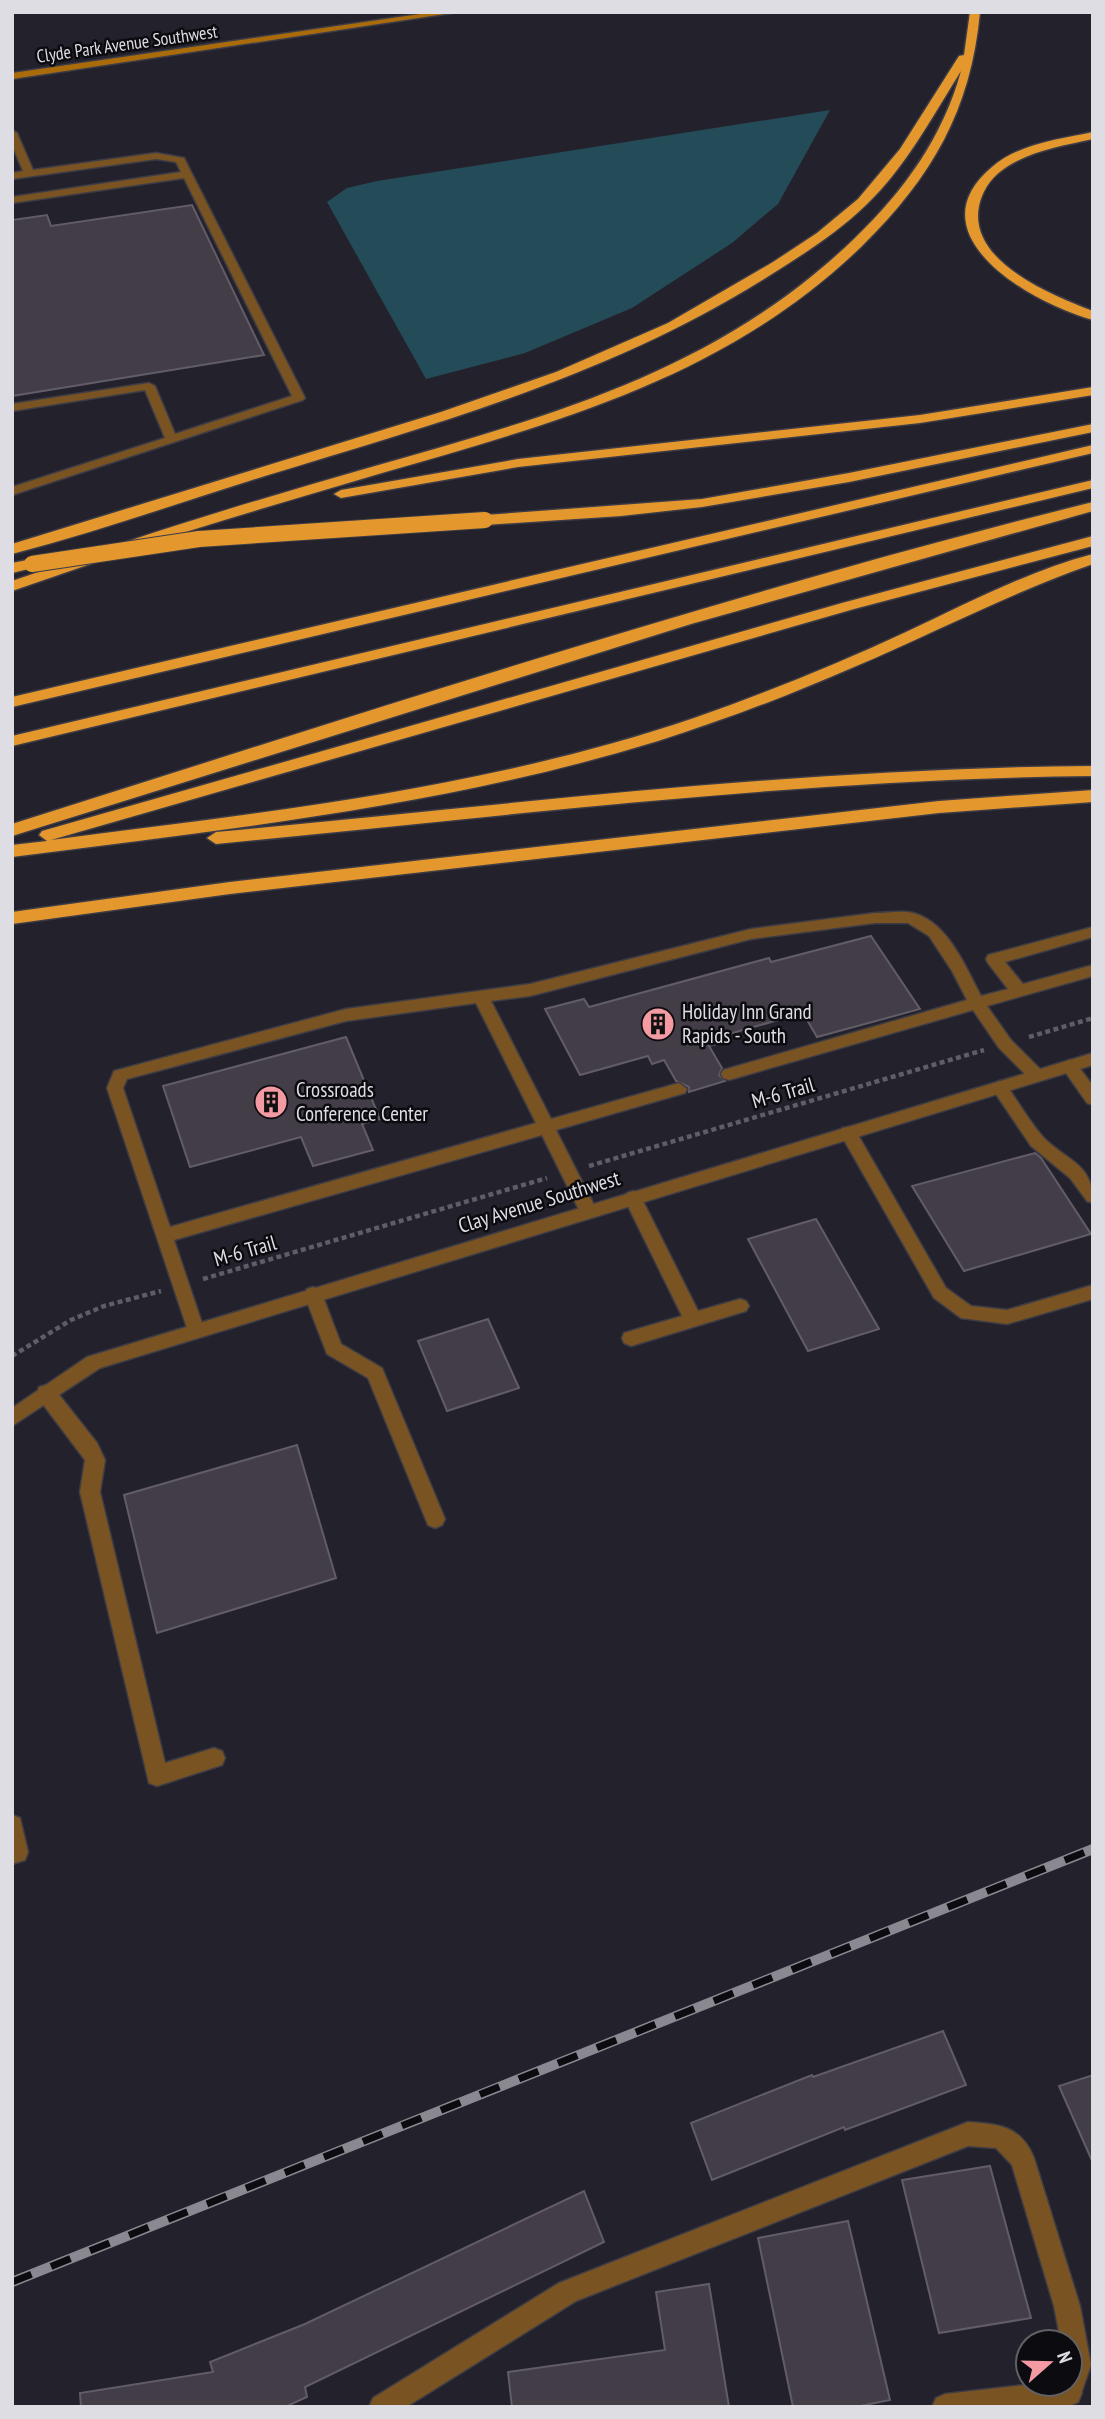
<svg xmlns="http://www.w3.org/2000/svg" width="1105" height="2419" font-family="'PT Sans Narrow',sans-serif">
	<rect width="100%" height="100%" fill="#23222c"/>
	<polygon fill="#244b58" points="830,110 778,204 732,243 632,308 525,353 426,379 327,202 347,188 377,181"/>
	<g fill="#423d47" stroke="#625c67" stroke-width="2">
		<polygon points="192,205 264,355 12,396 12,220 47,215 51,226"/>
		<polygon points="871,936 920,1009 817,1037 803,1013 722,1036 725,1042 709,1046 722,1068 719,1075 725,1081 689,1092 689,1087 676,1081 664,1060 652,1064 648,1056 580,1075 545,1009 584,999 589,1007 769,958 771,962"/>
		<polygon points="346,1037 380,1119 362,1124 373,1150 313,1166 301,1137 190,1167 163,1086"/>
		<polygon points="1035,1153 1041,1158 1091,1234 964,1271 912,1186"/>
		<polygon points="816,1219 879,1329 808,1351 748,1239"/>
		<polygon points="488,1319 519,1388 447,1411 418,1341"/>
		<polygon points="297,1445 336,1578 157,1633 124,1495"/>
		<polygon points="943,2031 966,2085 845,2130 844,2127 712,2180 691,2123 812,2075 813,2077"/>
		<polygon points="1093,2075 1093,2163 1059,2086"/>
		<polygon points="990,2166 1031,2318 939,2333 902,2180"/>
		<polygon points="584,2191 604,2242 305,2387 307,2397 285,2407 81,2407 80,2393 213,2372 210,2362 305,2324"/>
		<polygon points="848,2221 890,2400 855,2407 793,2407 758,2238"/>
		<polygon points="709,2284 729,2407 512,2407 508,2372 665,2350 656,2292"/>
	</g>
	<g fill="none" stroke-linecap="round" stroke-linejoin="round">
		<defs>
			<g id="lane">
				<polygon points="12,130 17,133 33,170 156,153 184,158 305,398 303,400 12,495 12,487 165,438 145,390 12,411 12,404 149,383 155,386 175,434 292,396 184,178 12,203 12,197 181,172 176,162 156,159 12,179 12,173 23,171 12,145"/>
				<path d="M 875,913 C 887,913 902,910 913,913 C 948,922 966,968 981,996 L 1008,989 L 988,963 L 986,959 L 988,955 L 1093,927 L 1093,937 L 1005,962 L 1023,984 L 1093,965 L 1093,976 L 987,1006 L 1011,1040 L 1043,1072 L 1045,1076 L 1043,1080 L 1031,1080 L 999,1048 L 973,1010 L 729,1080 L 723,1078 L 721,1074 L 723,1070 L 967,1000 L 952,971 L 929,936 L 908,923 L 875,923 L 751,939 L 530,996 L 491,1001 L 551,1119 L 679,1083 L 687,1089 L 685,1093 L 556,1130 L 597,1211 L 594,1216 L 582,1216 L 542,1135 L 174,1240 L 204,1329 L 201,1334 L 195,1336 L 189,1334 L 107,1088 L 114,1071 L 346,1009 L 530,984 L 751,929 ZM 476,1003 L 536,1123 L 170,1227 L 123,1088 L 127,1079 L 346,1021 Z"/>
				<polygon points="1069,1060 1075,1062 1093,1086 1093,1105 1087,1103 1061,1066"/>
				<path d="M 999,1081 L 1005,1083 C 1017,1100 1029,1121 1043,1137 C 1067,1162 1093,1162 1093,1203 L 1087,1201 L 1070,1178 L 1031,1146 L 991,1087 Z"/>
				<polygon points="848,1127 854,1128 946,1288 971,1306 1007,1310 1093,1285 1093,1299 1007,1324 961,1318 934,1298 840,1133 842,1128"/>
				<polygon points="633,1191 639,1193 698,1311 740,1299 746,1301 749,1306 746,1311 631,1346 624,1343 622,1338 624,1333 682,1316 624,1198 627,1193"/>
				<polygon points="313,1287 319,1289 322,1294 341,1344 382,1368 445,1519 442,1525 435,1528 428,1525 368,1378 327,1354 304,1294 307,1289"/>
				<polygon points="46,1385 53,1387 97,1443 105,1460 100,1492 165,1763 214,1748 222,1751 225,1758 222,1765 157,1786 149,1783 80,1492 85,1460 39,1399 37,1393 39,1387"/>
				<polygon points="12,1815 20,1818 28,1852 25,1860 12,1864"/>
				<path d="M 968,2122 C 999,2124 1021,2126 1034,2158 L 1080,2306 L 1091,2365 L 1078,2402 L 1069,2406 L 1060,2402 L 1056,2393 L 1059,2384 L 1070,2384 L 1070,2342 L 1061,2342 L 1054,2306 L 1012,2165 L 996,2148 L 968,2146 L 576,2301 L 406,2407 L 369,2407 L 373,2398 L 559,2283 Z"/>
			</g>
			<g id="street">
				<polygon points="1093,1053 1093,1065 100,1368 12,1426 12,1408 87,1357"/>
				<polygon points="1070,2380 1078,2384 1082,2393 1078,2402 1069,2406 932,2407 936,2398 945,2394 1034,2384 1070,2384"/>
			</g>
			<polygon id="secondary" points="434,12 458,12 12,79 12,73"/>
			<g id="highway">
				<path d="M 970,12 L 980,12 C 971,110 932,177 862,246 C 727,377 558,422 382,473 C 298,498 214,522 130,550 L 120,550 L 117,547 L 120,544 C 202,516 285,492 368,468 C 549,416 715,373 855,238 C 904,191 943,137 961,71 C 932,117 906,167 866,205 C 836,234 799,257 764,279 C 611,375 436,424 265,476 C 181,502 97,532 12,554 L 12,544 L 441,412 L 556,372 L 668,323 L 773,262 L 817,233 L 858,199 L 900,149 L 959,56 L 964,55 Z"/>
				<path d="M 1093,132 L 1093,139 C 1062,146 1027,151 1001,171 C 990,179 982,192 979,206 C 968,262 1052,295 1093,311 L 1093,320 C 1033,304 911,235 992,167 C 1018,144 1060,139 1093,132 Z"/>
				<polygon points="1093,387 1093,395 920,423 518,467 341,498 334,494 341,490 518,459 920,415"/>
				<polygon points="1093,424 1093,432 849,482 702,507 621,516 485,525 477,520 485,515 702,499 849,473"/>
				<polygon points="1093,445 1093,453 12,707 12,697"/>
				<polygon points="1093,480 1093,488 12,746 12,736"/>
				<path d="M 1093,502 L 1093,511 L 691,624 L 12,836 L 12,824 C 370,711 728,593 1093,502 Z"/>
				<path d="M 1093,536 L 1093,546 L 854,609 L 51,840 C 268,812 485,789 694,718 C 766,693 837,664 906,632 C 966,604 1028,571 1093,554 L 1093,564 C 1010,593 934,633 854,667 C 790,695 724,720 658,741 C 447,806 230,829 12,857 L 12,845 L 47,841 L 39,835 L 42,831 L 842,603 Z"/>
				<polygon points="94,553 99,555 102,558 99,561 12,591 12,581"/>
				<polygon points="32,559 37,561 40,564 37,567 12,573 12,563"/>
				<path d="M 1093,766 L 1093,776 C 800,779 508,816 216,844 L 207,838 L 216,832 C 508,805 800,768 1093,766 Z"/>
				<polygon points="1093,790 1093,802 939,813 230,894 12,924 12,912 230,882 939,801"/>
			</g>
		</defs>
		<use href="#lane" stroke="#3d3c46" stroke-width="3"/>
		<use href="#street" stroke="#3d3c46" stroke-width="3"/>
		<use href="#secondary" stroke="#3d3c46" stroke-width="3"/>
		<use href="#highway" stroke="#3d3c46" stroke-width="3"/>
		<g stroke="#5f5e67" stroke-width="4.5" stroke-dasharray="5 3.5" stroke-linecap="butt">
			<polyline points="1029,1037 1093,1018"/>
			<polyline points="589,1166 984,1050"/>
			<polyline points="203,1279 547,1178"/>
			<polyline points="12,1356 71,1320 104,1306 161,1291"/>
		</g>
		<use href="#lane" fill="#795322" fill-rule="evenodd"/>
		<use href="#street" fill="#795322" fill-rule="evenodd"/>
		<use href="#secondary" fill="#aa6c0b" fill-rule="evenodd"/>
		<use href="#highway" fill="#e4972d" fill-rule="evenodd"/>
		<defs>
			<polyline id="rail" points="12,2282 1093,1849"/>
		</defs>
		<use href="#rail" stroke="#8a8992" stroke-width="10"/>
		<use href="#rail" stroke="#0c0c10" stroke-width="7" stroke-dasharray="21" stroke-linecap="butt"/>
		<defs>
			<polyline id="highway-bridge" points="32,564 199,539 485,520"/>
		</defs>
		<use href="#highway-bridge" stroke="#3d3c46" stroke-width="18" stroke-linecap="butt"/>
		<use href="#highway-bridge" stroke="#e4972d" stroke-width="16"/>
	</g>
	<defs>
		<symbol id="building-disc" viewBox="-11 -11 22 22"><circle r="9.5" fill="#f49aa3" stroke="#0c0c10"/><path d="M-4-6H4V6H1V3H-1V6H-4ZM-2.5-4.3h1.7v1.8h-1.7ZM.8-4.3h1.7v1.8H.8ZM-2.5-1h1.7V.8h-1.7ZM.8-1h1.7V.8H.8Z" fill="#111"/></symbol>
	</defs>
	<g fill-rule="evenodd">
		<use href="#building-disc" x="639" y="1005" width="38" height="38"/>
		<use href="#building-disc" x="252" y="1083" width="38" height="38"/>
	</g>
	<g text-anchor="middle" stroke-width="5" stroke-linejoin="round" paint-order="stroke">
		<g font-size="18" fill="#dedde4" stroke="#0c0c10">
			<text transform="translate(127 44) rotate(-8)" y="6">Clyde Park Avenue Southwest</text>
		</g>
		<g font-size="21" fill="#dedde4" stroke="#0c0c10" text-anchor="start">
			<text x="682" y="1019">Holiday Inn Grand<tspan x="682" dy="24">Rapids - South</tspan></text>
			<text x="296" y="1097">Crossroads<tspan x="296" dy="24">Conference Center</tspan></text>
		</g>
		<g font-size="21" fill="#dedde4" stroke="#0c0c10">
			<text transform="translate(783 1093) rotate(-16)" y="7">M-6 Trail</text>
			<text transform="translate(539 1202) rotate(-17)" y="7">Clay Avenue Southwest</text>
			<text transform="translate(245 1251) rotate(-16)" y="7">M-6 Trail</text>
		</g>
	</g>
	<rect width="1105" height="2419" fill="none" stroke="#dedde4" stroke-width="28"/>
	<g transform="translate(1049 2363) rotate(70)"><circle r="33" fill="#0c0c10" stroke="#606065" stroke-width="2"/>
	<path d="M0-5L12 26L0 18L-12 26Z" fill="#f49aa3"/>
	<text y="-10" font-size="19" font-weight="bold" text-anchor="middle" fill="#dedde4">N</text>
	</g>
</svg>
